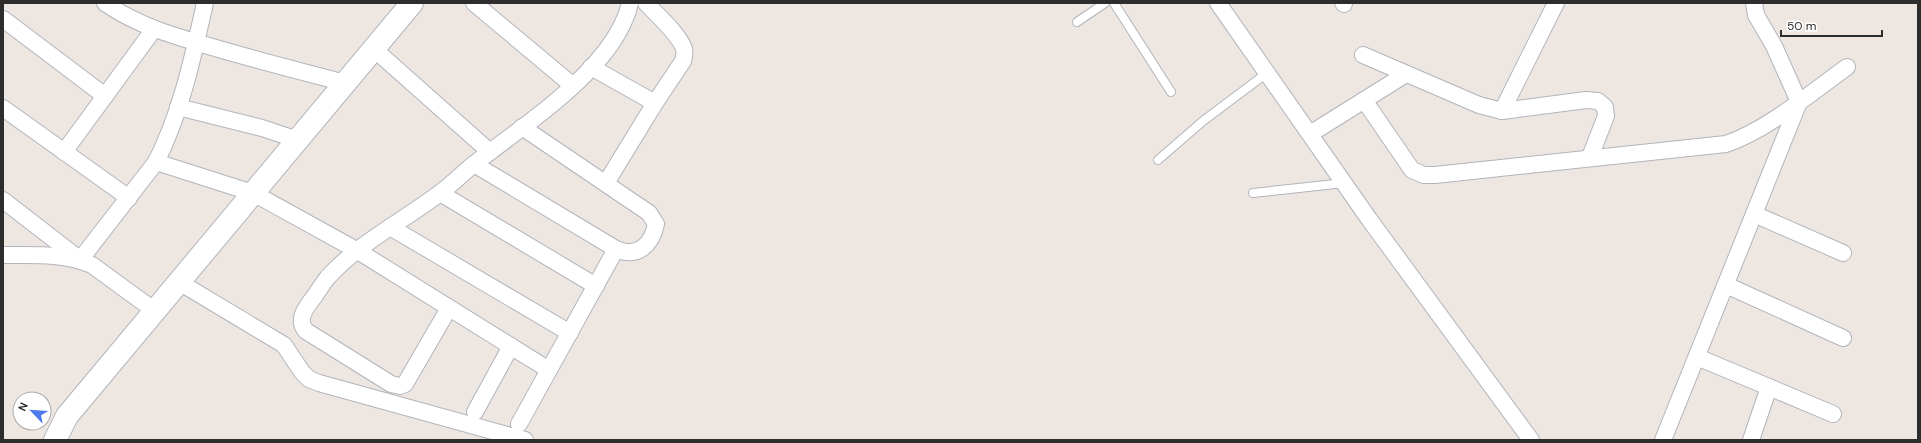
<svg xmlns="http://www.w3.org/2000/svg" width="1921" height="443" font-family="'DM Sans',sans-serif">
	<rect width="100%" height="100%" fill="#eee7e1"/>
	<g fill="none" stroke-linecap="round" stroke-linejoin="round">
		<defs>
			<g id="lane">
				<polyline points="1114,3 1171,92"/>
				<polyline points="1077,22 1105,3"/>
				<polyline points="1158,160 1203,121 1267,73"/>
				<polyline points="1253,193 1344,183"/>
			</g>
			<g id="street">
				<path d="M 105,3 C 138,26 174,36 212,47 C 256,60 300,71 345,83"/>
				<polyline points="474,3 572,85"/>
				<polyline points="1218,3 1369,219 1531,440"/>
				<polyline points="1343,3 1344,4"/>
				<polyline points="3,19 105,96"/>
				<polyline points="374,49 490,152"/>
				<polyline points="1363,55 1479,105 1502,111 1586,100 1598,101 1605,107 1606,116 1590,157"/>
				<polyline points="591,67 655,103"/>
				<path d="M 1364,100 L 1412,170 L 1424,175 L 1435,175 L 1726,144 C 1767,130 1811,93 1847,67"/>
				<polyline points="178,107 262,128 298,140"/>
				<polyline points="3,108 129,198"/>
				<polyline points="1502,111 1556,3"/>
				<polyline points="1310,134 1406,74"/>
				<polyline points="64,152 154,29"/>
				<polyline points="156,162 253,193 358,251 549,370"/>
				<path d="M 474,164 L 616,249 C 638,259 652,244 656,224 L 649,213 L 522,127"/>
				<path d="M 606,183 L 655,103 L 683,61 C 684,57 685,54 684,49 C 680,35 656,14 646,3"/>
				<polyline points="440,193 596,286"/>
				<polyline points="3,200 78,258"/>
				<polyline points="1754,214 1843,253"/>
				<polyline points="390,227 570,333"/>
				<path d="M 3,255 C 33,255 64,253 92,265 L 155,311"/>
				<path d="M 80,260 L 156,162 C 181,113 193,57 205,3"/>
				<polyline points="179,282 284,345 302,372 309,379 319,383 525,440"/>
				<polyline points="1726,285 1843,338"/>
				<path d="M 449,308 L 405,384 L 400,386 L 391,384 L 306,331 C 296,320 306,307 314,297 C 319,290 323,283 328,277 C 359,243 403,221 440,193 C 452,184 463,173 474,164 C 501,143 530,123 556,101 C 586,76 621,42 630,3"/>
				<polyline points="1697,357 1833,414"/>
				<polyline points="475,412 511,346"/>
				<polyline points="519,424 616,249"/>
				<polyline points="1663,440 1799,102 1774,46 1756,15 1754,3"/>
				<polyline points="1751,440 1769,387"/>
			</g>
			<polyline id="secondary" points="55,440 67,416 412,3"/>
		</defs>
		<use href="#lane" stroke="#b2b4bc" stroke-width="10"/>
		<use href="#street" stroke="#b2b4bc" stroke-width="18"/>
		<use href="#secondary" stroke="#b2b4bc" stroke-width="24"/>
		<use href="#lane" stroke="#fff" stroke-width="8"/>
		<use href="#street" stroke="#fff" stroke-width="16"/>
		<use href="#secondary" stroke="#fff" stroke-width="22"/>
	</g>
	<rect width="1921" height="443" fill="none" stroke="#2d2d2d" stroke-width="8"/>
	<g transform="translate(32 411) rotate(295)"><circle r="19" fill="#ffffff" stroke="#ababab"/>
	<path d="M0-3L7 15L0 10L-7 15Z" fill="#4f7aed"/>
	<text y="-6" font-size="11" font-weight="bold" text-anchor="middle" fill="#2d2d2d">N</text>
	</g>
	<path d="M1781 30v6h101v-6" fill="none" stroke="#2d2d2d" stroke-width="2"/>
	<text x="1787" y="30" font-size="12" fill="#2d2d2d" stroke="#ffffff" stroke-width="3" paint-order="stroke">50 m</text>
</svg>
